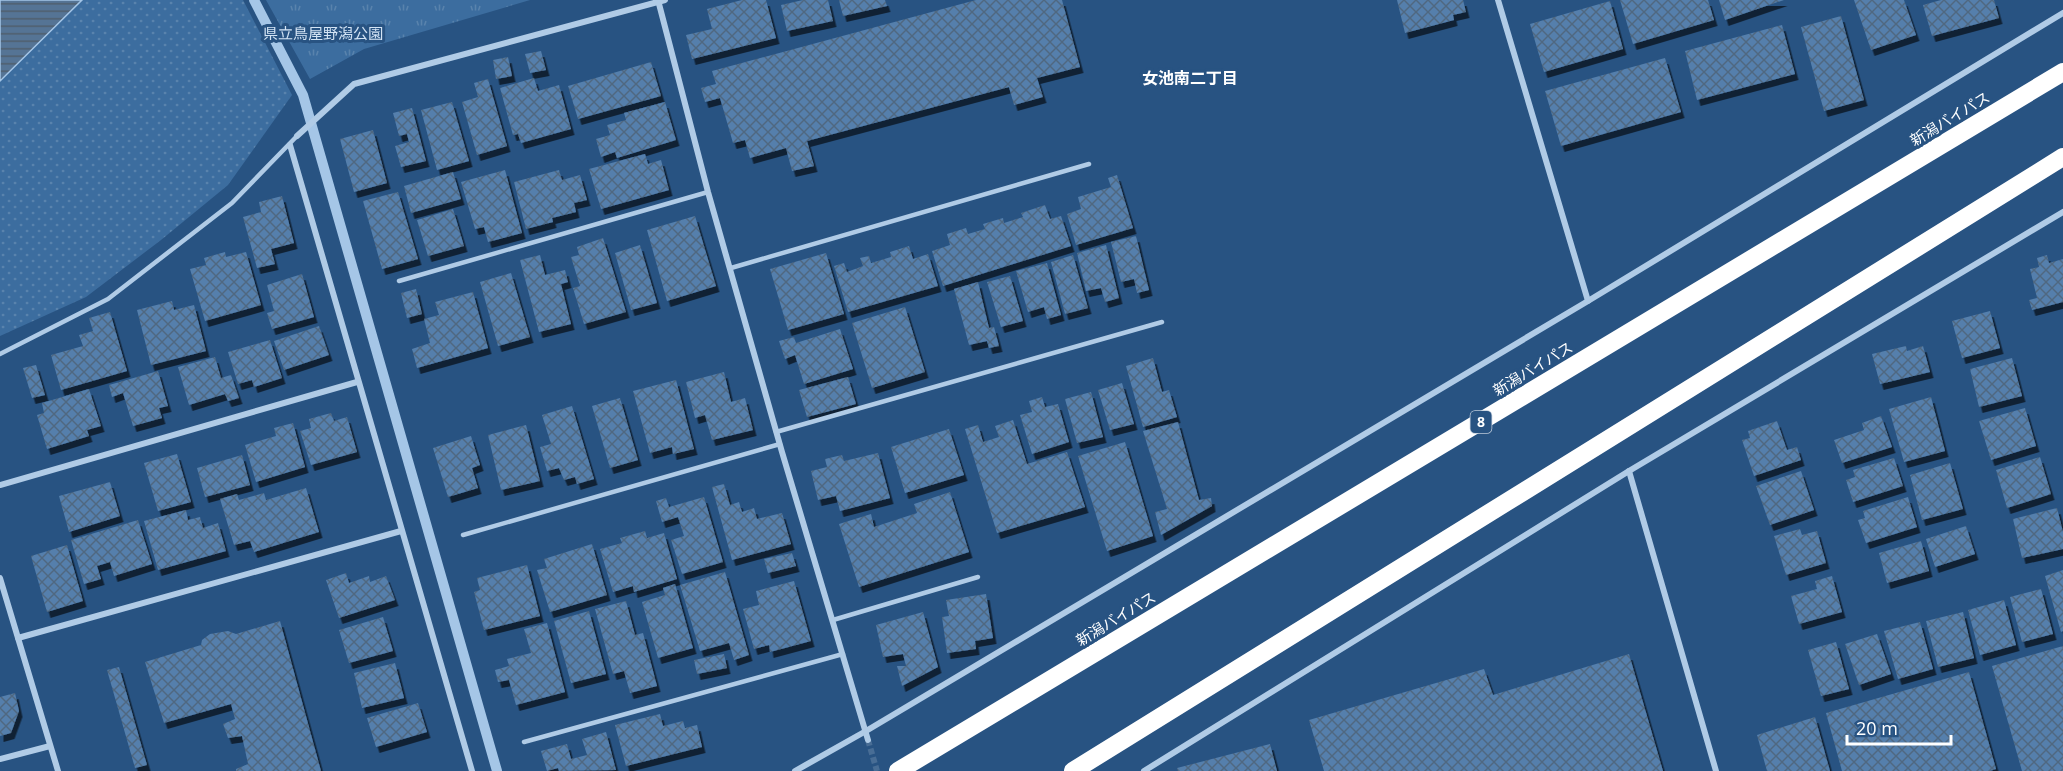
<svg xmlns="http://www.w3.org/2000/svg" width="2063" height="771" font-family="'Open Sans','Noto Sans JP',sans-serif">
	<defs>
		<pattern id="grass-dots" width="8" height="8" patternUnits="userSpaceOnUse" patternTransform="scale(1.5)"><rect width="8" height="8" fill="#3c6d9f"/><path d="M2 2h.1M6 6h.1" fill="none" stroke="#5983ad" stroke-width="1.8" stroke-linecap="round"/></pattern>
		<pattern id="park-tufts" width="24" height="20" patternUnits="userSpaceOnUse" patternTransform="scale(1.5)"><rect width="24" height="20" fill="#3c6d9f"/><path d="M3 7l-1-3M5 7V3M7 7l1-3M15 17l-1-3M17 17v-4M19 17l1-3" fill="none" stroke="#5983ad"/></pattern>
		<pattern id="water-rules" width="6" height="5" patternUnits="userSpaceOnUse" patternTransform="scale(1.5)"><rect width="6" height="5" fill="#557495"/><path d="M0 2.5h6" fill="none" stroke="#505e6d"/></pattern>
		<pattern id="building-cross-hatch" width="8" height="8" patternUnits="userSpaceOnUse" patternTransform="scale(1.5)"><rect width="8" height="8" fill="#547fac"/><path d="M0 0l8 8M0 8l8-8" fill="none" stroke="#506881"/></pattern>
		<filter id="shadow"><feDropShadow dx="3.5" dy="6" stdDeviation="0" flood-color="#0009"/></filter>
	</defs>
	<rect width="100%" height="100%" fill="#285382"/>
	<polygon fill="url(#grass-dots)" points="82,0 243,0 292,95 228,185 161,240 86,297 0,336 0,81"/>
	<polygon fill="url(#park-tufts)" points="266,0 530,0 364,49 310,79"/>
	<polygon fill="url(#water-rules)" stroke="#a5c6e7" stroke-width="1.5" points="0,0 82,0 0,81"/>
	<g fill="none" stroke-linecap="round" stroke-linejoin="round">
		<polyline stroke="#a5c6e7" stroke-width="10" points="254,0 303,95 497,771"/>
	</g>
	<g fill="url(#building-cross-hatch)" filter="url(#shadow)">
		<polygon points="742,0 766,0 776,38 692,59 686,35 712,29 707,9"/>
		<polygon points="803,0 828,0 833,21 787,31 781,5"/>
		<polygon points="839,0 885,0 887,6 843,16"/>
		<polygon points="976,0 1062,0 1080,67 1037,78 1043,97 1014,105 1009,87 807,141 814,166 792,171 786,148 750,158 745,140 733,143 720,98 705,102 701,88 716,84 712,71"/>
		<polygon points="1397,0 1463,0 1466,12 1453,15 1454,20 1405,33"/>
		<polygon points="1620,0 1708,0 1714,20 1633,44"/>
		<polygon points="1719,0 1784,0 1725,20"/>
		<polygon points="1854,0 1904,0 1916,35 1871,50"/>
		<polygon points="1941,0 1994,0 1999,18 1932,36 1923,5"/>
		<polygon points="1610,1 1623,49 1544,72 1530,24"/>
		<polygon points="1841,16 1864,100 1824,111 1801,27"/>
		<polygon points="1782,25 1795,74 1697,100 1685,51"/>
		<polygon points="541,51 546,70 530,73 525,54"/>
		<polygon points="508,57 512,76 496,79 493,60"/>
		<polygon points="1665,58 1681,112 1561,146 1545,91"/>
		<polygon points="651,62 661,96 578,119 568,86"/>
		<polygon points="534,78 538,91 559,85 571,129 521,143 518,134 513,135 500,88"/>
		<polygon points="488,79 507,146 477,155 462,102 478,97 474,83"/>
		<polygon points="452,102 469,161 437,170 421,110"/>
		<polygon points="665,102 676,140 617,158 615,152 601,157 596,139 610,135 607,125 626,120 624,113"/>
		<polygon points="412,108 426,161 401,167 395,146 409,142 407,134 399,136 393,113"/>
		<polygon points="373,130 387,183 354,192 340,139"/>
		<polygon points="645,154 648,164 661,160 669,190 601,209 589,169"/>
		<polygon points="505,170 522,233 488,242 484,227 475,229 461,182"/>
		<polygon points="559,170 562,180 580,175 587,200 574,203 576,212 552,218 553,222 526,229 514,182"/>
		<polygon points="453,172 461,199 411,213 404,186"/>
		<polygon points="1117,175 1133,228 1076,245 1067,214 1081,209 1078,197 1111,187 1108,178"/>
		<polygon points="398,192 418,259 382,269 363,201"/>
		<polygon points="282,196 294,243 271,249 275,264 257,268 243,217 261,212 259,202"/>
		<polygon points="1045,205 1050,219 1061,216 1071,246 943,286 932,251 950,245 947,234 966,228 968,234 985,229 983,224 1003,218 1004,223 1023,217 1021,213"/>
		<polygon points="453,209 464,246 428,256 417,220"/>
		<polygon points="695,216 716,286 667,301 647,230"/>
		<polygon points="1136,236 1149,290 1137,293 1134,279 1121,282 1111,242"/>
		<polygon points="603,238 626,312 584,324 573,288 580,286 571,257 579,255 577,247"/>
		<polygon points="640,245 657,303 631,310 615,253"/>
		<polygon points="1106,245 1119,298 1105,302 1101,288 1086,291 1077,253"/>
		<polygon points="909,246 913,259 928,254 938,286 848,312 834,266 844,263 847,272 863,266 860,258 869,256 871,263 891,257 890,252"/>
		<polygon points="225,252 226,257 246,252 261,305 205,321 190,269 206,265 204,258"/>
		<polygon points="826,253 844,314 788,330 770,269"/>
		<polygon points="540,255 545,275 565,270 568,282 561,284 571,324 539,332 520,260"/>
		<polygon points="1073,255 1088,308 1065,314 1051,262"/>
		<polygon points="2047,255 2049,263 2063,259 2063,302 2032,310 2029,300 2037,298 2030,269 2039,267 2037,258"/>
		<polygon points="1047,263 1061,315 1047,319 1044,307 1028,312 1016,271"/>
		<polygon points="511,273 530,337 498,346 480,282"/>
		<polygon points="302,274 314,317 272,329 267,313 274,311 267,285"/>
		<polygon points="1010,276 1023,321 1001,327 987,282"/>
		<polygon points="978,282 989,328 994,327 999,346 989,348 987,341 969,345 954,289"/>
		<polygon points="416,289 422,314 407,318 401,293"/>
		<polygon points="473,292 488,348 417,368 412,349 430,343 424,319 439,315 435,302"/>
		<polygon points="172,301 174,310 194,305 206,351 151,365 137,310"/>
		<polygon points="905,307 925,372 872,388 852,323"/>
		<polygon points="1990,311 2000,348 1962,358 1952,321"/>
		<polygon points="110,312 127,371 61,390 51,355 83,346 79,335 93,331 89,318"/>
		<polygon points="319,326 329,355 284,370 274,341"/>
		<polygon points="840,329 853,369 804,384 795,355 785,359 779,341 794,337 796,343"/>
		<polygon points="270,340 282,378 254,387 252,380 238,384 228,352"/>
		<polygon points="1906,346 1907,351 1923,346 1930,372 1880,384 1872,354"/>
		<polygon points="215,357 221,378 231,375 239,398 228,401 225,394 189,405 178,367"/>
		<polygon points="1153,358 1162,392 1169,390 1177,417 1143,427 1126,366"/>
		<polygon points="2012,358 2022,396 1979,407 1970,369"/>
		<polygon points="36,365 45,395 32,398 23,368"/>
		<polygon points="158,371 168,406 159,408 162,418 133,426 123,393 112,397 109,385"/>
		<polygon points="724,372 731,402 745,398 753,430 712,440 705,415 695,418 686,382"/>
		<polygon points="848,377 856,404 807,417 799,390"/>
		<polygon points="676,380 694,449 673,454 672,447 650,453 633,391"/>
		<polygon points="1122,383 1134,424 1110,430 1098,390"/>
		<polygon points="89,389 101,426 87,430 89,436 47,449 37,415 44,413 42,403"/>
		<polygon points="1091,392 1103,437 1077,443 1065,399"/>
		<polygon points="1042,397 1045,407 1058,404 1069,442 1032,454 1020,415 1032,412 1029,401"/>
		<polygon points="1931,397 1945,451 1904,462 1889,409"/>
		<polygon points="620,398 638,460 610,468 592,406"/>
		<polygon points="572,406 594,479 577,484 575,477 564,480 559,468 547,471 540,447 551,444 542,415"/>
		<polygon points="2025,408 2036,446 1991,460 1979,421"/>
		<polygon points="331,413 334,421 347,417 357,452 311,465 300,431 311,428 309,419"/>
		<polygon points="1881,416 1892,447 1842,463 1834,440 1864,430 1862,423"/>
		<polygon points="1013,420 1027,464 1067,452 1085,507 997,533 965,429 978,425 983,442 999,437 995,426"/>
		<polygon points="1777,421 1787,450 1797,447 1801,460 1754,476 1742,440 1750,438 1748,431"/>
		<polygon points="1178,422 1199,500 1211,498 1212,506 1161,535 1155,512 1167,509 1143,431"/>
		<polygon points="293,423 305,467 256,482 245,445 276,436 274,428"/>
		<polygon points="526,425 540,481 501,490 488,435"/>
		<polygon points="949,429 964,475 905,493 891,447"/>
		<polygon points="471,436 480,465 472,468 478,488 448,497 433,448"/>
		<polygon points="1125,442 1153,536 1107,551 1078,456"/>
		<polygon points="878,453 890,498 840,511 836,496 818,500 811,471 827,467 825,459 842,455 844,461"/>
		<polygon points="177,454 191,502 158,511 144,463"/>
		<polygon points="242,455 250,485 205,497 197,468"/>
		<polygon points="2040,457 2051,494 2007,508 1996,470"/>
		<polygon points="1894,458 1903,486 1853,502 1846,480 1855,477 1853,470"/>
		<polygon points="1950,463 1963,509 1922,520 1910,475"/>
		<polygon points="1801,471 1814,510 1770,525 1756,486"/>
		<polygon points="110,482 120,516 69,532 59,496"/>
		<polygon points="724,484 730,505 739,502 742,512 754,508 757,519 782,513 791,544 732,560 712,487"/>
		<polygon points="306,488 319,532 254,552 250,541 234,545 220,499 237,494 239,500 264,493 266,500"/>
		<polygon points="950,492 969,552 859,587 839,524 871,514 874,527 917,513 914,504"/>
		<polygon points="704,497 723,562 682,574 671,540 684,536 678,517 662,522 656,501 666,498 669,507"/>
		<polygon points="1908,497 1917,527 1866,543 1858,520 1865,518 1863,511"/>
		<polygon points="2057,508 2063,532 2063,549 2022,558 2013,519"/>
		<polygon points="186,510 188,520 200,517 203,528 218,523 226,551 158,570 144,521"/>
		<polygon points="138,520 152,564 114,576 110,562 97,566 101,579 84,584 71,540"/>
		<polygon points="1966,526 1975,554 1935,567 1926,539"/>
		<polygon points="1800,529 1802,535 1817,531 1826,563 1786,575 1774,536"/>
		<polygon points="645,531 647,538 664,533 677,579 634,592 633,586 613,592 600,549 622,543 620,538"/>
		<polygon points="1921,541 1929,571 1887,583 1879,553"/>
		<polygon points="592,544 607,595 550,612 537,570 547,568 544,559"/>
		<polygon points="67,545 83,601 47,612 31,556"/>
		<polygon points="792,553 796,566 768,573 764,559"/>
		<polygon points="527,565 540,616 484,630 474,592 480,590 477,578"/>
		<polygon points="2063,570 2063,631 2061,632 2045,576"/>
		<polygon points="725,572 749,655 734,660 729,643 700,651 680,585"/>
		<polygon points="346,573 349,583 369,576 370,582 386,576 395,600 339,618 326,580"/>
		<polygon points="1832,576 1842,612 1799,624 1791,596 1817,589 1815,581"/>
		<polygon points="794,581 811,641 770,652 769,645 754,649 743,609 759,605 756,591"/>
		<polygon points="675,584 693,648 658,658 642,602 665,595 663,588"/>
		<polygon points="2041,589 2053,634 2022,642 2010,597"/>
		<polygon points="986,594 993,638 975,641 976,649 947,653 942,617 949,616 946,600"/>
		<polygon points="2004,600 2016,645 1980,655 1968,610"/>
		<polygon points="626,601 635,635 643,633 657,686 630,693 624,671 613,674 595,609"/>
		<polygon points="589,611 606,674 571,683 554,621"/>
		<polygon points="923,612 938,667 902,686 897,666 906,666 903,654 883,657 876,625"/>
		<polygon points="1963,612 1974,658 1938,667 1926,621"/>
		<polygon points="383,617 393,651 349,663 339,630"/>
		<polygon points="280,621 321,771 236,771 236,769 248,764 242,736 228,738 223,724 235,719 231,704 164,723 145,662 201,645 202,640 210,634 228,631 236,634"/>
		<polygon points="1920,622 1933,669 1898,679 1884,631"/>
		<polygon points="547,623 565,692 516,705 509,680 498,682 495,670 509,666 507,659 531,653 524,629"/>
		<polygon points="1877,634 1891,674 1859,685 1845,644"/>
		<polygon points="1836,642 1849,689 1821,696 1808,650"/>
		<polygon points="2063,646 2063,771 2022,771 1992,666"/>
		<polygon points="724,654 727,668 697,674 694,660"/>
		<polygon points="1629,654 1663,771 1324,771 1309,720 1484,669 1493,695"/>
		<polygon points="395,663 404,698 362,708 354,673"/>
		<polygon points="119,667 147,765 135,768 107,670"/>
		<polygon points="1969,672 1996,769 1990,771 1842,771 1826,713"/>
		<polygon points="15,693 19,711 11,733 0,736 0,697"/>
		<polygon points="418,703 427,732 376,747 367,718"/>
		<polygon points="660,714 663,726 683,721 685,728 697,725 702,747 626,766 615,725"/>
		<polygon points="1815,717 1830,771 1767,771 1757,735"/>
		<polygon points="606,732 616,770 559,771 558,768 547,771 541,751 567,744 571,759 587,755 582,739"/>
		<polygon points="1270,744 1277,771 1178,771 1177,768"/>
	</g>
	<g fill="none" stroke-linecap="round" stroke-linejoin="round">
		<polyline stroke="#486d95" stroke-width="6" stroke-dasharray="6 3" stroke-linecap="butt" points="868,740 877,771"/>
		<g stroke="#b0cbe6" stroke-width="4.5">
			<polyline points="731,268 1089,164"/>
			<polyline points="399,281 708,192"/>
			<polyline points="0,354 108,299 232,203 297,136"/>
			<polyline points="776,432 1162,322"/>
			<polyline points="463,535 780,444"/>
			<polyline points="833,620 978,577"/>
			<polyline points="524,742 843,654"/>
		</g>
		<g stroke="#b0cbe6" stroke-width="6">
			<polyline points="658,0 708,192 782,452 868,740"/>
			<polyline points="1498,0 1588,301"/>
			<polyline points="297,136 354,84 665,0"/>
			<polyline points="290,145 472,771"/>
			<polyline points="1629,471 1716,771"/>
			<polyline points="0,485 357,382"/>
			<polyline points="0,578 58,771"/>
			<polyline points="18,638 401,531"/>
			<polyline points="0,759 50,746"/>
			<polyline points="795,771 866,731 1588,301 2063,13"/>
			<polyline points="1144,771 1629,471 2063,212"/>
		</g>
		<g stroke="#fff" stroke-width="18">
			<polyline points="898,771 2063,72"/>
			<polyline points="1073,771 2063,157"/>
		</g>
	</g>
	<g text-anchor="middle" stroke-width="6" stroke-linejoin="round" paint-order="stroke">
		<rect fill="#285382" stroke="#becbda" stroke-width="1.5" x="1470.5" y="411" width="21" height="22" rx="4.5"/>
		<g font-size="14" font-weight="bold" fill="#fff">
			<text x="1481" y="427">8</text>
		</g>
		<g font-size="15" fill="#d3e4f5" stroke="#285382">
			<text x="323" y="39">県立鳥屋野潟公園</text>
		</g>
		<g font-size="15" fill="#fff" stroke="#285382">
			<text transform="translate(1950 119) rotate(-31)" y="5">新潟バイパス</text>
			<text transform="translate(1533 369) rotate(-31)" y="5">新潟バイパス</text>
			<text transform="translate(1116 619) rotate(-31)" y="5">新潟バイパス</text>
		</g>
		<g font-size="16" font-weight="bold" fill="#fff" stroke="#285382">
			<text x="1190" y="84">女池南二丁目</text>
		</g>
	</g>
	<path d="M1847 735v9h104v-9" fill="none" stroke="#ffffff" stroke-width="3"/>
	<text x="1856" y="735" font-size="18" fill="#ffffff" stroke="#285382" stroke-width="4.5" paint-order="stroke">20 m</text>
</svg>
